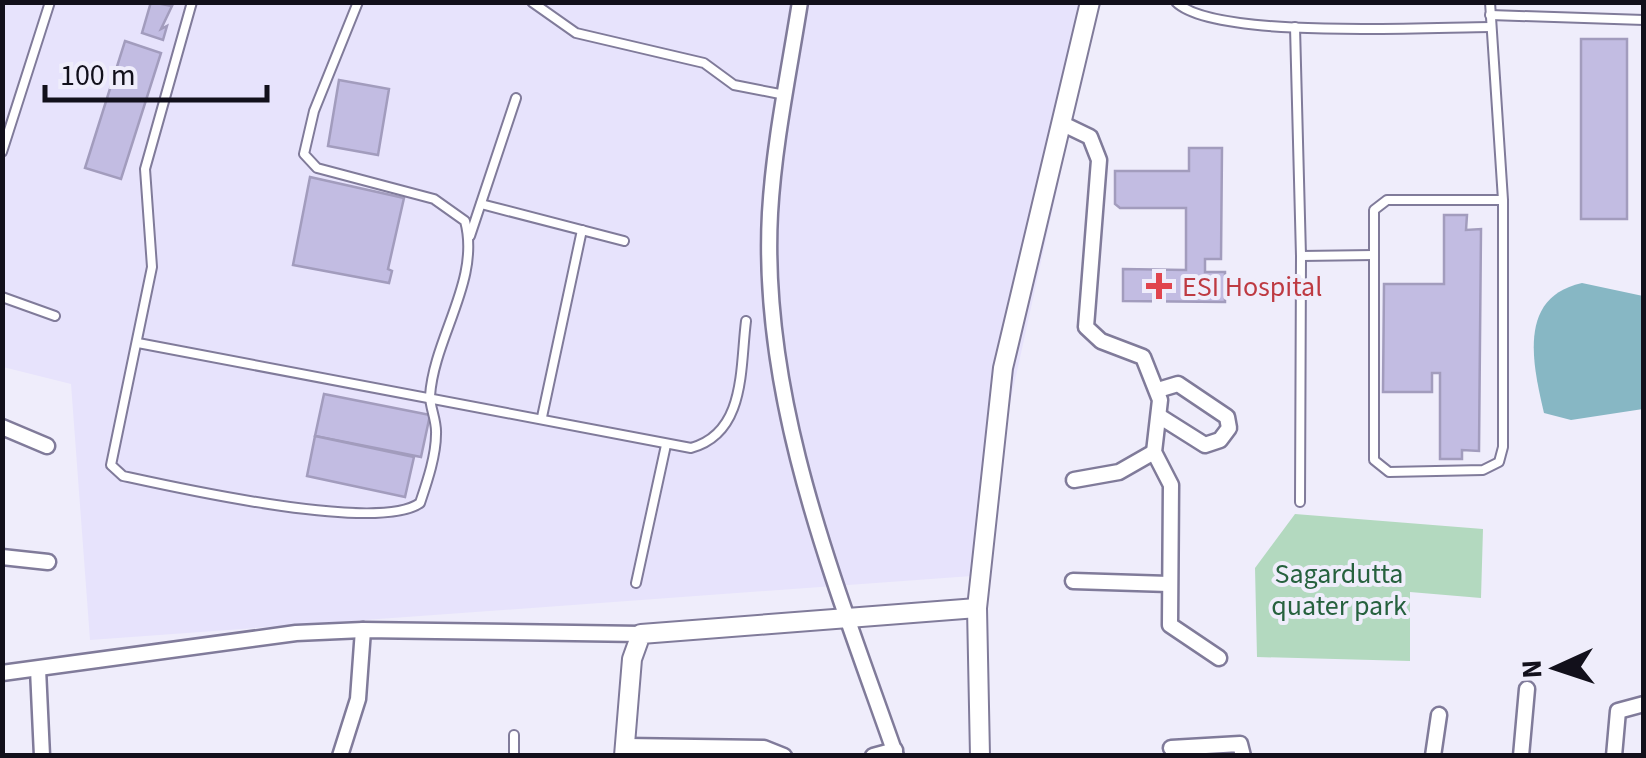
<svg xmlns="http://www.w3.org/2000/svg" width="1646" height="758" font-family="'Source Sans 3',sans-serif">
	<rect width="100%" height="100%" fill="#efedfb"/>
	<polygon fill="#e7e3fc" points="3,3 1098,3 972,576 90,640 71,384 3,367"/>
	<polygon fill="#b3d9bf" points="1295,514 1483,529 1481,598 1410,592 1410,661 1257,657 1255,568"/>
	<path fill="#87b7c4" d="M 1582,283 L 1643,296 L 1643,409 L 1571,420 L 1544,413 C 1532,362 1518,297 1582,283 Z"/>
	<g fill="#c2bce2" stroke="#a29cbd" stroke-width="2.5">
		<polygon points="151,2 172,6 161,29 167,26 163,40 142,33"/>
		<rect x="1581" y="39" width="46" height="180"/>
		<polygon points="125,41 161,53 121,179 85,168"/>
		<polygon points="339,80 389,89 378,155 328,146"/>
		<polygon points="1189,148 1222,148 1221,259 1205,259 1205,272 1225,272 1225,302 1123,301 1123,269 1186,270 1186,208 1120,208 1115,204 1115,171 1189,171"/>
		<polygon points="310,177 404,198 388,269 392,271 389,283 293,265"/>
		<polygon points="1444,215 1467,215 1466,230 1481,229 1479,451 1462,450 1462,459 1440,459 1440,373 1432,373 1432,392 1383,392 1384,284 1444,284"/>
		<polygon points="324,394 430,415 421,457 315,436"/>
		<polygon points="315,436 414,457 405,497 307,476"/>
	</g>
	<g fill="none" stroke-linecap="round" stroke-linejoin="round">
		<defs>
			<g id="service">
				<path d="M 192,2 L 145,169 L 152,267 L 111,465 L 123,476 C 178,488 378,533 420,503 C 427,482 436,456 436,434 C 437,421 430,408 430,396 C 434,337 481,280 465,221 L 434,199 L 317,168 L 304,154 L 314,111 L 358,2"/>
				<polyline points="532,2 576,33 704,63 734,85 785,95"/>
				<path d="M 1176,2 C 1214,40 1431,27 1491,27"/>
				<polyline points="1490,2 1503,200 1503,447 1499,462 1483,470 1389,472 1374,460 1374,210 1387,200 1503,200"/>
				<polyline points="1490,15 1644,20"/>
				<polyline points="1295,27 1301,256 1374,255"/>
				<polyline points="2,152 50,2"/>
				<polyline points="481,204 624,241"/>
				<polyline points="470,236 516,98"/>
				<polyline points="2,297 55,316"/>
				<path d="M 138,343 L 691,448 C 746,433 740,368 746,321"/>
				<polyline points="542,417 582,230"/>
				<polyline points="1300,502 1301,256"/>
				<polyline points="636,583 666,445"/>
				<polyline points="514,756 514,735"/>
			</g>
			<g id="minor">
				<path d="M 800,2 C 789,72 774,143 770,213 C 760,401 835,582 896,756"/>
				<polyline points="1063,124 1090,137 1099,160 1086,327 1101,341 1143,357 1160,400 1154,452 1171,485 1170,625 1219,658"/>
				<polyline points="1158,390 1178,384 1227,417 1229,428 1220,440 1205,445 1159,416"/>
				<polyline points="2,427 47,446"/>
				<polyline points="1074,480 1119,472 1154,452"/>
				<polyline points="2,557 48,562"/>
				<polyline points="1073,581 1169,584"/>
				<polyline points="38,669 42,756"/>
				<polyline points="2,673 296,633 363,630 641,634"/>
				<polyline points="626,746 764,748 784,756"/>
				<polyline points="1171,748 1240,744 1243,756"/>
				<polyline points="340,756 358,699 363,630"/>
				<polyline points="873,756 895,750"/>
				<polyline points="1433,756 1439,715"/>
				<polyline points="1521,756 1527,689"/>
				<polyline points="1614,756 1618,711 1644,704"/>
			</g>
			<g id="tertiary">
				<polyline points="624,756 632,659 641,634 977,608"/>
				<polyline points="980,756 977,608 1003,368 1090,2"/>
			</g>
		</defs>
		<use href="#service" stroke="#807b9a" stroke-width="12"/>
		<use href="#minor" stroke="#807b9a" stroke-width="19"/>
		<use href="#tertiary" stroke="#807b9a" stroke-width="22"/>
		<use href="#service" stroke="#fff" stroke-width="8"/>
		<use href="#minor" stroke="#fff" stroke-width="14"/>
		<use href="#tertiary" stroke="#fff" stroke-width="18"/>
	</g>
	<path fill="#e0444e" stroke="#efedfb" stroke-width="4" d="M1154 271h10v10h10v10h-10v10h-10v-10h-10v-10h10z"/>
	<g text-anchor="middle" stroke-width="8" stroke-linejoin="round" paint-order="stroke">
		<g font-size="28" fill="#be3a42" stroke="#efedfb" text-anchor="start">
			<text x="1182" y="296">ESI Hospital</text>
		</g>
		<g font-size="28" fill="#26613e" stroke="#efedfb">
			<text x="1339" y="583">Sagardutta<tspan x="1339" dy="32">quater park</tspan></text>
		</g>
	</g>
	<rect width="1646" height="758" fill="none" stroke="#12101b" stroke-width="10"/>
	<g transform="translate(1556 668) rotate(267)" stroke="#efedfb" stroke-width="8" paint-order="stroke">
	<path d="M0-8L18 38L0 25L-18 38Z" fill="#12101b"/>
	<text y="-15" font-size="28" font-weight="bold" text-anchor="middle" fill="#12101b">N</text>
	</g>
	<path d="M45 85v15h222v-15" fill="none" stroke="#12101b" stroke-width="5"/>
	<text x="60" y="85" font-size="30" fill="#12101b" stroke="#efedfb" stroke-width="8" paint-order="stroke">100 m</text>
</svg>
